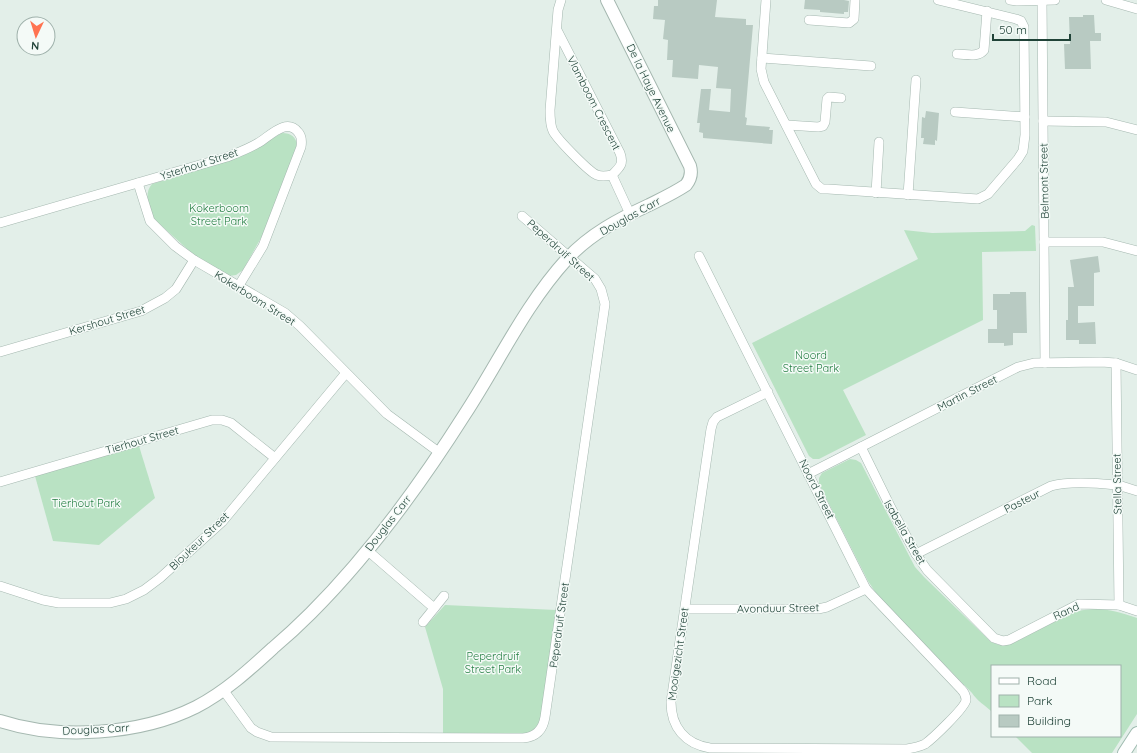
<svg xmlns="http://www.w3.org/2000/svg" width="1137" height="753" font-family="Quicksand,sans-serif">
	<rect width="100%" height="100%" fill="#e3efe9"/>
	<g fill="#b9e2c3">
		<path d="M 282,133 C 291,133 296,137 297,145 L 262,236 L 243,270 L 236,275 L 229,276 L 194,255 L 155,220 C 149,210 143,194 152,184 L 240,157 Z"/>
		<polygon points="1032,225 1035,226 1036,251 982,252 983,320 843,390 866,435 819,459 813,459 809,456 752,343 918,259 904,230 932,233 1025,231"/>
		<polygon points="139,446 155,498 99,545 53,541 35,476"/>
		<path d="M 850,459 L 856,460 L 861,463 L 915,567 L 924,577 L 991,642 L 999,645 L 1011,644 L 1074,612 C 1100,606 1112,610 1137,618 L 1137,714 L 1112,753 L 1032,753 L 1015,736 L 1120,736 L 1120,666 L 992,666 L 992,712 C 985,705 977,701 972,693 L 878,596 L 868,581 L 819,484 L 819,478 L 822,473 Z"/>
		<path d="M 445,605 L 556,610 L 540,721 C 536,729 531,733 521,734 L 443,733 L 443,689 L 425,627 Z"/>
	</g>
	<g fill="#b8cac2">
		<polygon points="658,0 717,0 715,17 746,19 746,25 753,25 745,117 747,118 746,125 770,127 769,130 773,130 772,144 703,138 703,133 699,132 700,123 697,123 701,89 711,89 709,110 730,112 731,89 716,88 718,67 699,65 698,79 672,77 673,60 667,60 668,40 663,39 665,20 653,19 654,6 658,6"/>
		<polygon points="805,0 844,0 849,1 848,12 844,12 844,14 820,12 820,10 804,9"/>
		<polygon points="1083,15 1094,15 1095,33 1101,33 1101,41 1090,41 1091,69 1065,69 1064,44 1070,44 1069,17 1083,17"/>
		<polygon points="926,111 939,113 937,141 935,140 935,145 923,144 924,138 921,138 922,117 925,118"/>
		<polygon points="1098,256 1100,272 1094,273 1094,306 1078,306 1078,323 1095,322 1096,344 1079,344 1079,340 1066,340 1066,320 1068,320 1068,287 1074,287 1070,260"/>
		<polygon points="1010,292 1026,292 1027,333 1013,333 1013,345 1004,346 1004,343 988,343 988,329 997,329 997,310 993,310 993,294 1010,294"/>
	</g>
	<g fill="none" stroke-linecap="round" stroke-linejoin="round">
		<defs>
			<g id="minor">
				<polyline points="766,0 761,69 764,82 816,184 822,189 828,189 978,199 988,194 1018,159 1023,151 1025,135 1024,27 1021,21 1016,19 938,0"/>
				<polyline points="1010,0 1017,1 1055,0"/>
				<polyline points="1042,0 1045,363"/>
				<polyline points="1106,0 1137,9"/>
				<polyline points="809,20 849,23 854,19 855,0"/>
				<path d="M 557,30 L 620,153 C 624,164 620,167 612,175 C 607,176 602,177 597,175 C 589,172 557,139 553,131 C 550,125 550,117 550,110 L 558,10 L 561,0"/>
				<path d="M 957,54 C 966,54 978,58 984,50 L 987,11"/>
				<polyline points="762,58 871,66"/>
				<polyline points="955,112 1025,117"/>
				<polyline points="1043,121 1106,122 1137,130"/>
				<polyline points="787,125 818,127 823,126 825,122 827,99 829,97 841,98"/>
				<polyline points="612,175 630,214"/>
				<polyline points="138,183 150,221 175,246 194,260 285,313 300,326 387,414 440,453"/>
				<polyline points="876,193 879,142"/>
				<polyline points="908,195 916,80"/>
				<path d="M 0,223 L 227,157 C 237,153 248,149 258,143 C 269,137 286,117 298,132 C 302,136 302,141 301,147 L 263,246 L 238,287"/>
				<polyline points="1044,242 1103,242 1137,251"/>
				<path d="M 699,256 L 866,589 L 961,689 C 964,692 966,695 966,700 C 965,708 932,739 925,744 C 919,747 913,748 907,749 L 710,748 C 685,744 671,727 671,702 L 711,429 L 713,422 L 717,417 L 768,392"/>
				<polyline points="0,352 141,311 165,298 176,289 194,260"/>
				<polyline points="1116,363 1119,605"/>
				<polyline points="861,447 891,508 916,554 927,570 994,638 1003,641 1009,640 1079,604 1119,605 1137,611"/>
				<polyline points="808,474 1018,367 1034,363 1101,362 1116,363 1137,370"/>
				<polyline points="0,482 212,420 222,420 231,423 275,458"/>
				<polyline points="367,550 434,608"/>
				<path d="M 916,554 L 1051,486 C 1069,481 1097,483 1116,485 C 1123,486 1130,489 1137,491"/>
				<polyline points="0,586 43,600 59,603 110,603 126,599 144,590 160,578 222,522 346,373"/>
				<polyline points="685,609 818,609 827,607 866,589"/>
				<polyline points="423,622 444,596"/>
				<path d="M 224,691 L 251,728 L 257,732 L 271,737 L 523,738 C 536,737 543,730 545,717 L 605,304 L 601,289 L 595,279 L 522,216"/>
			</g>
			<path id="tertiary" d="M 0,721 C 58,740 140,735 196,707 C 225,692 249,670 273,648 C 286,637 299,625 311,613 C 370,554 420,485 465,414 C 499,362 525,305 567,259 C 590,234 619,219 649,205 C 661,199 674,193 686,185 C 690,180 692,173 690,166 L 607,0"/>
			<polyline id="secondary" points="1124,753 1137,733"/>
		</defs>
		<use href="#minor" stroke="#a5b8b0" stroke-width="10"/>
		<use href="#tertiary" stroke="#a5b8b0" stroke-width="14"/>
		<use href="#secondary" stroke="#a0bcb1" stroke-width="14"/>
		<use href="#minor" stroke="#fff" stroke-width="9"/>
		<use href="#tertiary" stroke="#fff" stroke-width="12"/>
		<use href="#secondary" stroke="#fff" stroke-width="12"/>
	</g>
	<g text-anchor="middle" stroke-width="3" stroke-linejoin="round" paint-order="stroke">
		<g font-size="11" fill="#204338" stroke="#f4faf7">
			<text transform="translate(651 88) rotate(64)" y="4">De la Haye Avenue</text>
			<text transform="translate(594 103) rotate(63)" y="4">Vlamboom Crescent</text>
			<text transform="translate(199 164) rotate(-18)" y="4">Ysterhout Street</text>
			<text transform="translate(1044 181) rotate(-91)" y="4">Belmont Street</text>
			<text transform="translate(630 216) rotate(-29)" y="4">Douglas Carr</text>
			<text transform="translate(561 250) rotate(42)" y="4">Peperdruif Street</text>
			<text transform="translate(255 298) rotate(32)" y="4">Kokerboom Street</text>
			<text transform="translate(107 320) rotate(-17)" y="4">Kershout Street</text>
			<text transform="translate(967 393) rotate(-27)" y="4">Martin Street</text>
			<text transform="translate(142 440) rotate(-16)" y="4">Tierhout Street</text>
			<text transform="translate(1117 484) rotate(-91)" y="4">Stella Street</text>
			<text transform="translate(817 489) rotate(63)" y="4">Noord Street</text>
			<text transform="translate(1022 501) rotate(-27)" y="4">Pasteur</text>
			<text transform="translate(388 523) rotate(-52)" y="4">Douglas Carr</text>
			<text transform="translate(905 532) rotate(60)" y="4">Isabella Street</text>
			<text transform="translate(199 541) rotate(-44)" y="4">Bloukeur Street</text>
			<text transform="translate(778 608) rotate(-1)" y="4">Avonduur Street</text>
			<text transform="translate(1066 611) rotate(-24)" y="4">Rand</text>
			<text transform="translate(559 625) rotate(-82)" y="4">Peperdruif Street</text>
			<text transform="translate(678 654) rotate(-82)" y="4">Mooigezicht Street</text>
			<text transform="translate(96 729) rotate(-3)" y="4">Douglas Carr</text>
		</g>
		<g font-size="11" fill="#257f43" stroke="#f4faf7">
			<text x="219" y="212">Kokerboom<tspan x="219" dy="13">Street Park</tspan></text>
			<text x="811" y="359">Noord<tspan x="811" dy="13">Street Park</tspan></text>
			<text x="86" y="507">Tierhout Park</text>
			<text x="493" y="660">Peperdruif<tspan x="493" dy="13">Street Park</tspan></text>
		</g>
	</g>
	<rect x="991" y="665" width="130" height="72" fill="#f4faf7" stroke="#9fb1ab"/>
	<rect x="999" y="678" width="20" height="6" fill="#ffffff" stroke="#9fb1ab"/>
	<text x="1027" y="685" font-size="12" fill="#204338">Road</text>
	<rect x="999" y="695" width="20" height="12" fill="#b9e2c3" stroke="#9fb1ab"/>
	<text x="1027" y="705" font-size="12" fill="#204338">Park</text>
	<rect x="999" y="715" width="20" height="12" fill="#b8cac2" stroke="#9fb1ab"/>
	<text x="1027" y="725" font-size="12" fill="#204338">Building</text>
	<g transform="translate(36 36) rotate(184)"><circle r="19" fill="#f4faf7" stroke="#9fb1ab"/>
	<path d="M0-3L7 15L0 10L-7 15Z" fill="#ff7351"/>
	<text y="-6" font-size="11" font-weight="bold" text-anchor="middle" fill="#204338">N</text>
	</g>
	<path d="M993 34v6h77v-6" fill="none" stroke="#204338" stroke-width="2"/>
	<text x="999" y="34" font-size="12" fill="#204338" stroke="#f4faf7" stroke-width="3" paint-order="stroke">50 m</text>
</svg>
